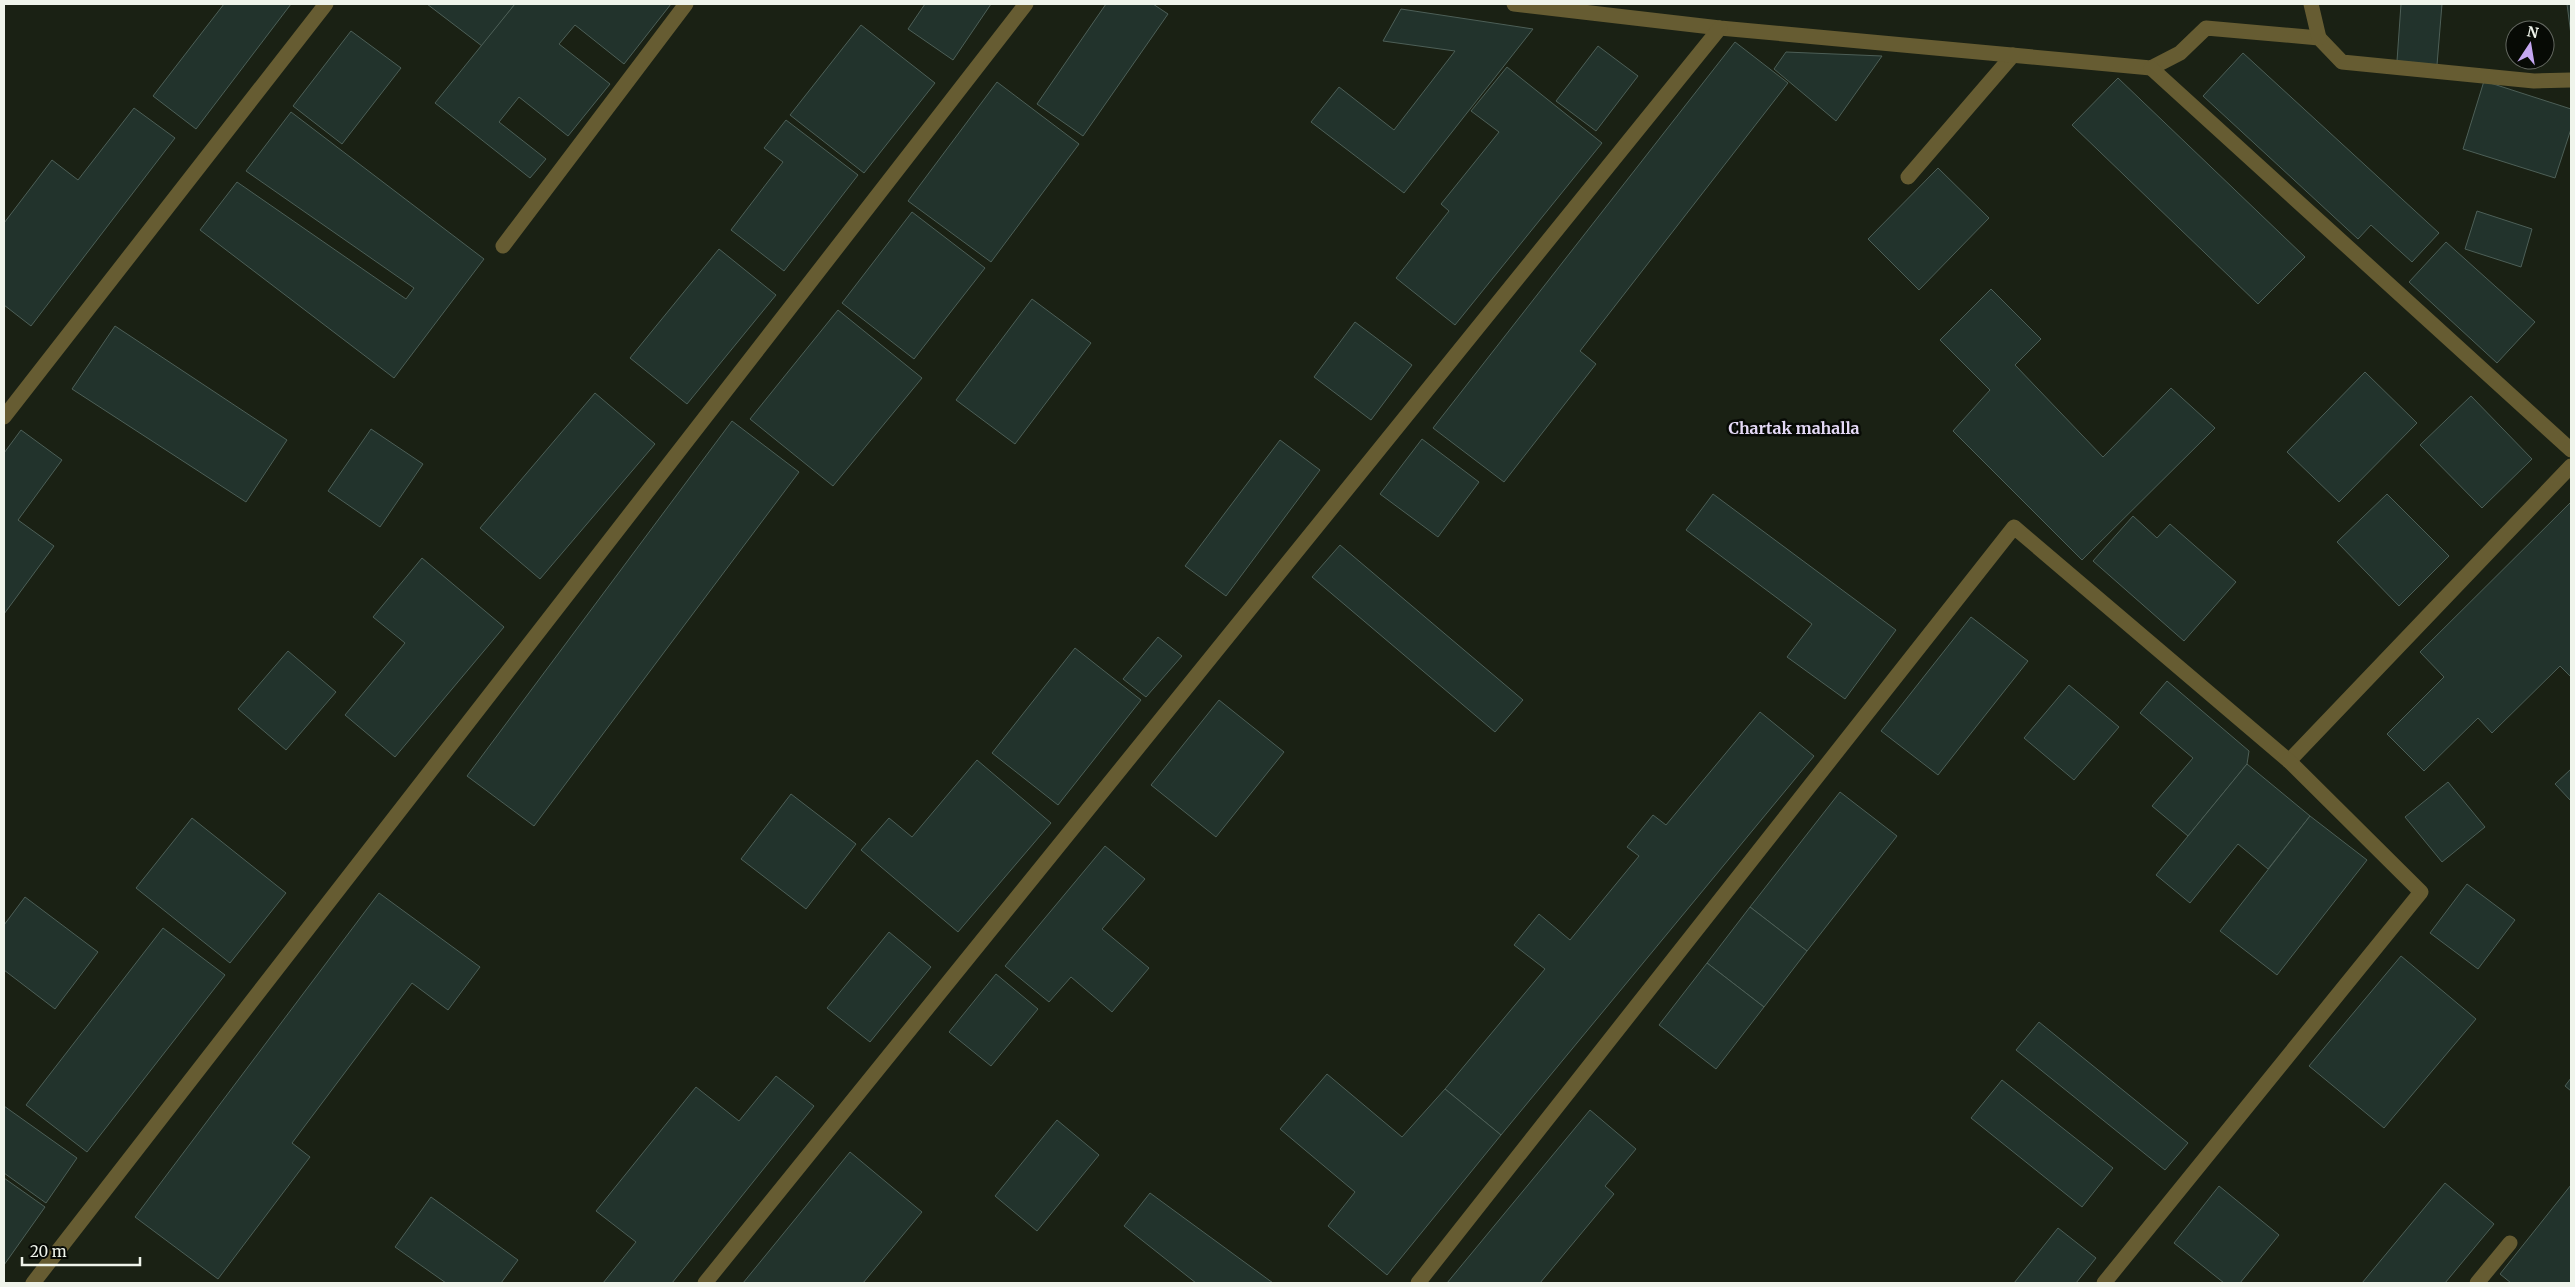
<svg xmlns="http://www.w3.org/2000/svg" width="2575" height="1287" font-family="Merriweather,serif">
	<rect width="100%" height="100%" fill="#1a2114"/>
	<g fill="#22332c" stroke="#4d5f57">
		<polygon points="224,4 291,4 196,129 153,96"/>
		<polygon points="427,4 515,4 482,46"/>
		<polygon points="515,4 671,4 624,64 575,25 559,44 610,84 568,136 519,97 499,122 546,159 530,178 435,103"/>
		<polygon points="925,4 991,4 953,60 908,29"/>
		<polygon points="1106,4 1153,4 1168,14 1083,136 1037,104"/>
		<polygon points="2401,4 2442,4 2437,65 2397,61"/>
		<polygon points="2567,4 2571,4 2571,35"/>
		<polygon points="1401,9 1533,29 1404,193 1311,122 1339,87 1394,130 1455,51 1383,41"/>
		<polygon points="861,25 935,83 864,173 790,115"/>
		<polygon points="351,31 401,68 342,144 293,106"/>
		<polygon points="1735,42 1788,83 1580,351 1596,364 1504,482 1433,428"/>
		<polygon points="1598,46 1638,76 1596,131 1556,101"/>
		<polygon points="1786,52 1882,56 1836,121 1774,69"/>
		<polygon points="2243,53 2439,233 2412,262 2371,225 2358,239 2203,96"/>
		<polygon points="1507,67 1602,143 1455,325 1396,278 1449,211 1441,204 1499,132 1471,111"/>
		<polygon points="2118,78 2305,257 2258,304 2072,125"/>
		<polygon points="2484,81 2571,109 2571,129 2555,178 2463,149"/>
		<polygon points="997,82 1079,144 991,262 908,201"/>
		<polygon points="134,108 175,138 31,326 4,305 4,223 52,160 78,180"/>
		<polygon points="291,112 484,259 394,378 200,230 237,182 406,299 414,288 246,171"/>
		<polygon points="786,120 858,175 784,271 731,230 783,162 764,148"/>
		<polygon points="1938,168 1989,218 1919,290 1868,239"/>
		<polygon points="2477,211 2532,229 2521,267 2465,249"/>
		<polygon points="912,212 985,268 914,359 842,303"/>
		<polygon points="2446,242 2535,322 2497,363 2409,282"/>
		<polygon points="719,249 776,295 687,404 630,358"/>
		<polygon points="1991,289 2041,339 2015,365 2103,457 2171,388 2215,428 2082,560 1953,431 1990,390 1940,340"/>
		<polygon points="1032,299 1091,343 1015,444 956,400"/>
		<polygon points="838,310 922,378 833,486 750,419"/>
		<polygon points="1355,322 1412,365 1371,420 1314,377"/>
		<polygon points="115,326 287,440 246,502 72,389"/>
		<polygon points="2365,372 2417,423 2339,502 2287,452"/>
		<polygon points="595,393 655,444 540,579 480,528"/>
		<polygon points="2471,396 2532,459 2482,508 2420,445"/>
		<polygon points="732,421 799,472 534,826 467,776"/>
		<polygon points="371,429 423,464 380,527 328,491"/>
		<polygon points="21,430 62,460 18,520 54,546 4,614 4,453"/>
		<polygon points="1422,439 1479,482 1438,537 1380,494"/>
		<polygon points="1280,440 1320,470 1226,596 1185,566"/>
		<polygon points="1713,494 1896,630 1845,699 1787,657 1812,624 1686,530"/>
		<polygon points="2387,494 2449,556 2399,606 2337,542"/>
		<polygon points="2571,502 2571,677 2560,666 2492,733 2478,718 2424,771 2387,734 2444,677 2420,652"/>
		<polygon points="2133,516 2157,538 2170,524 2236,582 2184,641 2093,561"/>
		<polygon points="1340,545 1523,700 1495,732 1312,577"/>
		<polygon points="422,558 504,627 395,757 345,715 405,643 373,617"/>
		<polygon points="1971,617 2028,661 1938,775 1881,731"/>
		<polygon points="1158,637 1182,656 1146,697 1123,679"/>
		<polygon points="1075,648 1141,700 1058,805 992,753"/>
		<polygon points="288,651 336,692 286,750 238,709"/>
		<polygon points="2167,681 2249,751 2247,764 2188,836 2152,806 2193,758 2140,713"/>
		<polygon points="2069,685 2119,727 2074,780 2024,738"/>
		<polygon points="1219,700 1284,752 1216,837 1151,785"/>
		<polygon points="1760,712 1814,756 1501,1135 1445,1089 1545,969 1514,945 1539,914 1570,940 1639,856 1627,847 1653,815 1666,825"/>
		<polygon points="977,760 1051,823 958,932 861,850 889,818 912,837"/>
		<polygon points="2247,764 2310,816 2268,869 2238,844 2190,903 2156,875"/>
		<polygon points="2571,769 2571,801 2555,784"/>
		<polygon points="2448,782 2485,827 2442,862 2405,817"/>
		<polygon points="1840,792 1897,836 1807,951 1750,907"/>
		<polygon points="791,794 856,844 806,909 741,859"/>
		<polygon points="2310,816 2367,860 2277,975 2220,931"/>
		<polygon points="192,818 286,893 230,963 136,888"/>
		<polygon points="1105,846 1145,879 1102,929 1149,968 1112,1012 1071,977 1049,1002 1005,966"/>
		<polygon points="2467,884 2515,920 2478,969 2430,933"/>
		<polygon points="379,893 480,967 448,1010 412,983 292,1143 310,1157 218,1279 135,1217"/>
		<polygon points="25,897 98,952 55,1009 4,970 4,925"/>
		<polygon points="1750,907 1807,951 1764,1007 1707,963"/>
		<polygon points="163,928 225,975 87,1152 26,1105"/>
		<polygon points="889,932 931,967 870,1042 827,1008"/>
		<polygon points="2401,956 2476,1019 2384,1128 2309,1066"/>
		<polygon points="1707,963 1764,1007 1716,1069 1659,1025"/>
		<polygon points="996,974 1038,1009 991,1066 949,1032"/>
		<polygon points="2039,1022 2188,1143 2165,1170 2016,1050"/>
		<polygon points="1327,1074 1402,1137 1445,1089 1501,1135 1387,1275 1328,1226 1355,1192 1280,1129"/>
		<polygon points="776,1076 814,1106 672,1283 603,1283 636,1242 596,1211 696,1087 739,1121"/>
		<polygon points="2571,1078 2571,1091 2565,1086"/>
		<polygon points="2002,1080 2113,1168 2082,1207 1971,1118"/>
		<polygon points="4,1106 77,1158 46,1203 4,1173"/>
		<polygon points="1590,1110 1636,1149 1605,1186 1614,1194 1540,1283 1447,1283"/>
		<polygon points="1057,1120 1099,1155 1037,1231 995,1196"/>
		<polygon points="850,1152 922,1212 863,1283 743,1283"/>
		<polygon points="4,1178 45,1207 4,1265"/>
		<polygon points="2445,1183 2494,1224 2445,1283 2362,1283"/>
		<polygon points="2571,1185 2571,1283 2511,1283 2500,1274"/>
		<polygon points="2219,1186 2279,1235 2240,1283 2224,1283 2174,1243"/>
		<polygon points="1150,1193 1273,1283 1196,1283 1124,1226"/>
		<polygon points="431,1197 518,1260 501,1283 446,1283 395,1247"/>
		<polygon points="2058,1228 2096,1258 2076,1283 2014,1283"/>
	</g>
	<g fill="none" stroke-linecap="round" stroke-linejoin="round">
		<polyline stroke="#665c32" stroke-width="15" points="1908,177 2013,55"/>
		<g stroke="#665c32" stroke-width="15">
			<polyline points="1514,4 1720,28 2151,68 2180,53 2206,28 2319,38 2342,62 2534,81 2571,80"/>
			<polyline points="2311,4 2319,38"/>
			<polyline points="2151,68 2571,450"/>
			<polyline points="503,246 686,4"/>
			<polyline points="4,417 326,4"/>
			<polyline points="2289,761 2571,466"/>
			<polyline points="33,1283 1026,4"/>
			<polyline points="705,1283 1720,28"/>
			<polyline points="1418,1283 2014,527 2289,761 2421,892 2104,1283"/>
			<polyline points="2477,1283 2510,1243"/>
		</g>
	</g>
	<g text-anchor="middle" stroke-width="5" stroke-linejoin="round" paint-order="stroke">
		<g font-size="16" font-weight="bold" fill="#e5daf7" stroke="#070a05">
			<text x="1794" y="434">Chartak mahalla</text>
		</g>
	</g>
	<rect width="2575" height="1287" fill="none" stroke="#eff4eb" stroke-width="10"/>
	<g transform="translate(2530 45) rotate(12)"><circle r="24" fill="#070a05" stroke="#646861"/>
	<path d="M0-4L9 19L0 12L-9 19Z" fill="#c5a7f1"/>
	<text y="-8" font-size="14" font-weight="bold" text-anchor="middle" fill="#eff4eb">N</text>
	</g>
	<path d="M22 1257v8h118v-8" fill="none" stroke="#eff4eb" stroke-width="2.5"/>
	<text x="30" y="1257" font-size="15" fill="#eff4eb" stroke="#070a05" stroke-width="4" paint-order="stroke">20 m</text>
</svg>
